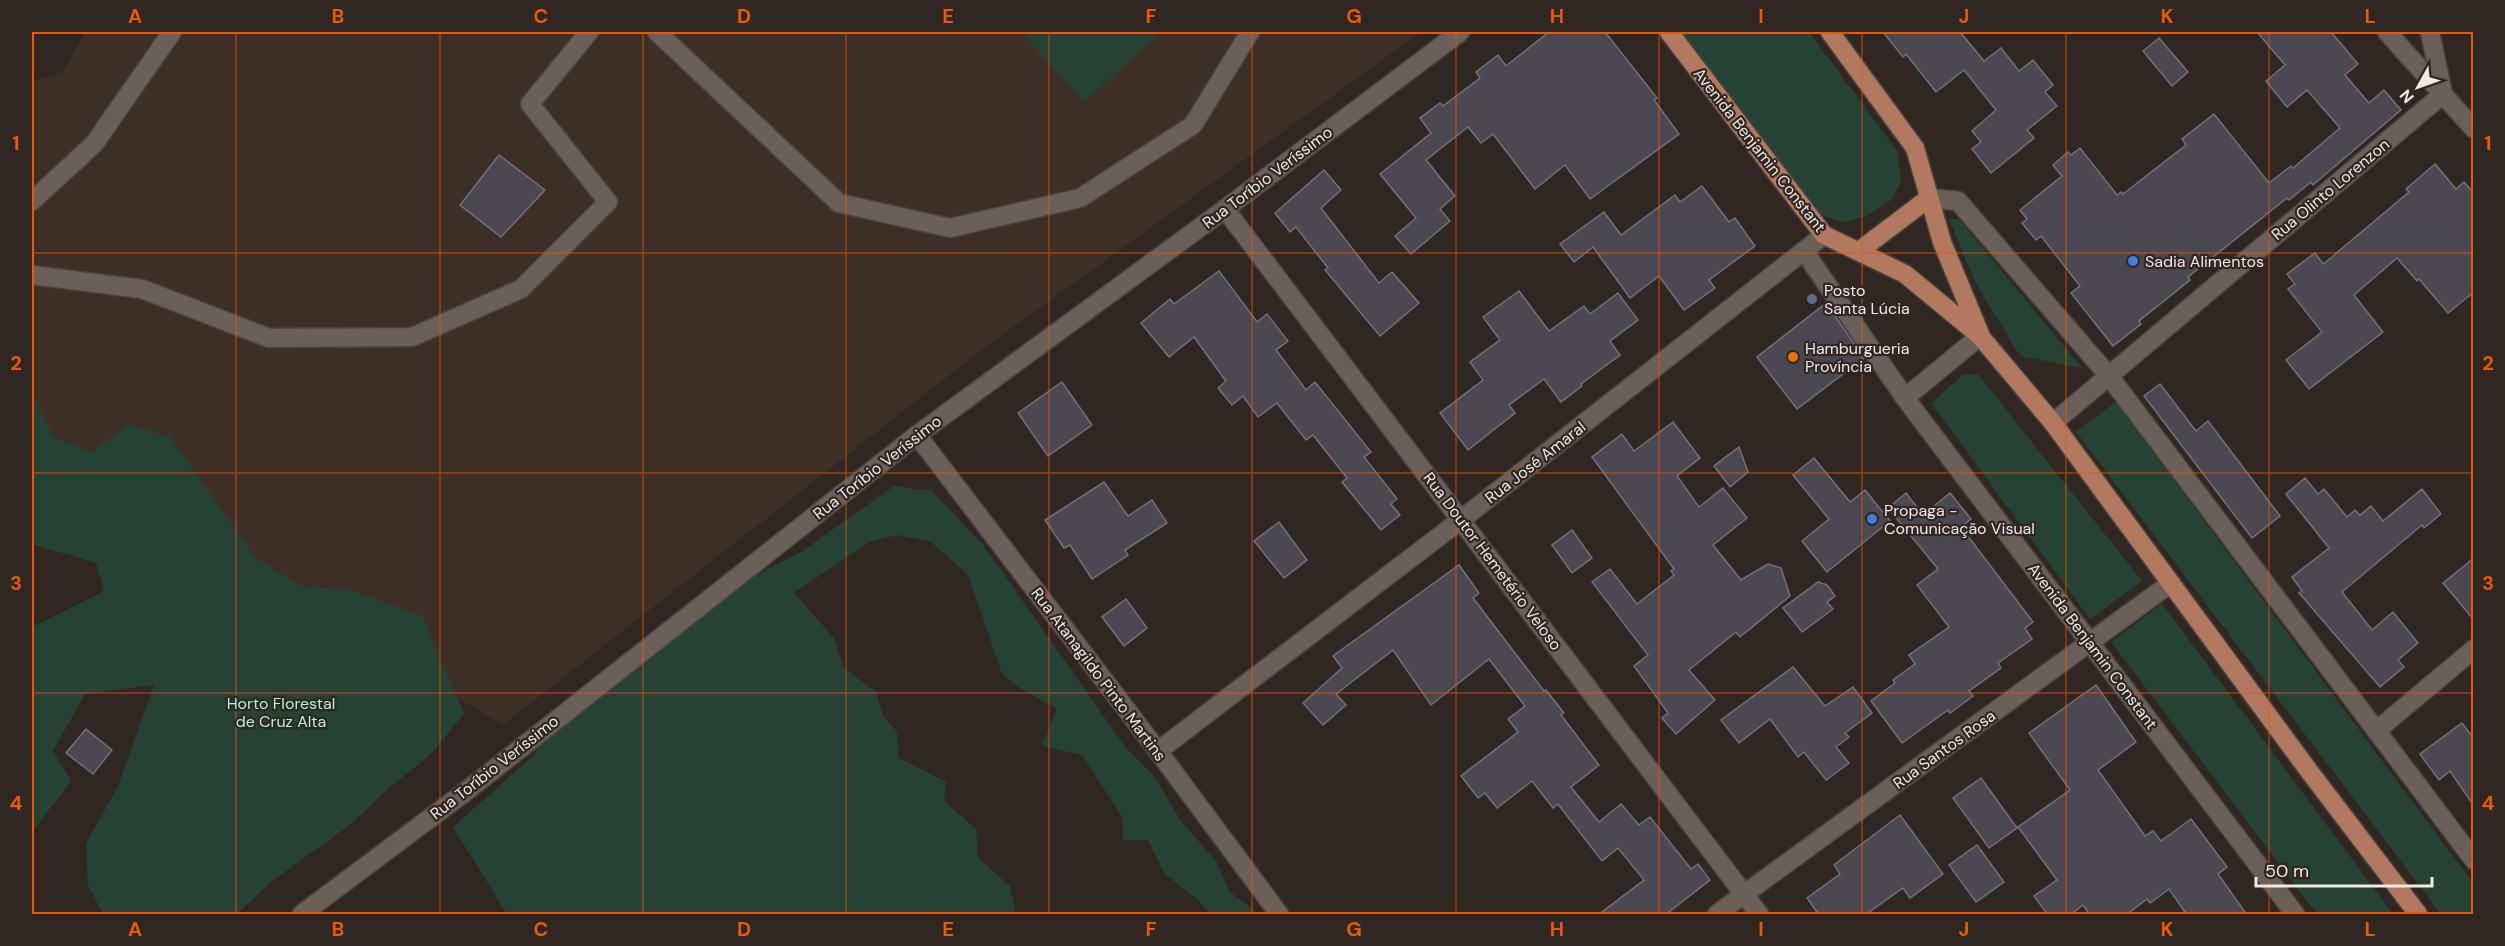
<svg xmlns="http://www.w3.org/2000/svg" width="2505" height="946" font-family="'DM Sans',sans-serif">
	<rect width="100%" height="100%" fill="#302722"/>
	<polygon fill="#3e2f26" points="85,32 1421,32 980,351 503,725 32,441 32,81 63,72"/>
	<g fill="#264235">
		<polygon points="1021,32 1161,32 1084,102"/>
		<polygon points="1680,32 1809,32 1898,152 1901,182 1891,200 1869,215 1843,222 1818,214"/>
		<polygon points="1949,219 1959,219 2082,368 2020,356 1975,282"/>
		<polygon points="1978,374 2142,581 2090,619 1931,403 1963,375"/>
		<polygon points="32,395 54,437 93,453 126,424 170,437 255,557 299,585 354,591 422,616 464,714 429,756 389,788 351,824 271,882 237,914 103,914 88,885 86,844 118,786 154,685 85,694 53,751 71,781 32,832 32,627 104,591 96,563 32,544"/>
		<polygon points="2116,402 2473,883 2473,914 2441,914 2076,432"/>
		<polygon points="894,486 932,491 984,546 1126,748 1155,777 1181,821 1216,861 1230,892 1259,914 1210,914 1198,900 1165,874 1148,840 1123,840 1123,818 1082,755 1042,746 1057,709 1020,688 1002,674 968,575 931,542 898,535 869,542 794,593 834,638 844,669 876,691 883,716 897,732 899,758 946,782 944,801 976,829 978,858 1010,886 1016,914 507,914 453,827 535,754 544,731 641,667 747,580 801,552"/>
		<polygon points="2162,604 2393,914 2317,914 2111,642"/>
	</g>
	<g fill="#4b4851" stroke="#74707b" stroke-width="1.5">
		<polygon points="1549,32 1605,32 1657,98 1654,100 1679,134 1590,199 1565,165 1535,189 1493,134 1481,143 1468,127 1426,160 1455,196 1440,209 1450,221 1411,254 1395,236 1416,218 1380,174 1431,133 1420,118 1440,103 1443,106 1480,78 1476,72 1498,55 1506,66"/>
		<polygon points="1883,32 1960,32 1984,61 2001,48 2019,71 2033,60 2053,85 2045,92 2057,106 2027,130 2034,138 1991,173 1972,149 1981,142 1972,131 1996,110 1964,70 1936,92 1906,54 1903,57"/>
		<polygon points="2257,32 2331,32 2358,64 2345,75 2369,103 2384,90 2401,110 2313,185 2311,182 2289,200 2287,198 2188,277 2190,280 2139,321 2141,324 2113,346 2071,293 2080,286 2041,236 2036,240 2022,223 2027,219 2020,210 2062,176 2053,165 2068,152 2071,155 2080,148 2117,195 2121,192 2123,194 2186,145 2182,139 2214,114 2269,183 2291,166 2293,168 2340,128 2307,90 2287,107 2266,81 2285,65"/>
		<polygon points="2159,38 2188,72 2172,86 2143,51"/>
		<polygon points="499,155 545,190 501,237 460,205"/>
		<polygon points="2435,164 2456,189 2464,182 2474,193 2474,292 2448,313 2419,279 2417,281 2397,258 2354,295 2383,332 2309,389 2286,360 2322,332 2288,289 2295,284 2287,274 2315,253 2323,264 2327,261 2409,192 2406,189"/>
		<polygon points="1324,170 1341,190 1321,208 1379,283 1392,272 1419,303 1380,336 1325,270 1328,268 1296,227 1290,232 1275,213"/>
		<polygon points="1702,186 1729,222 1735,218 1755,246 1709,280 1715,288 1684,310 1659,276 1630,298 1593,247 1574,262 1560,244 1604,212 1621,235 1675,195 1680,202"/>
		<polygon points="1219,271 1257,322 1267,314 1288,341 1276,350 1306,390 1315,382 1371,452 1364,457 1397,499 1391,504 1400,515 1381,530 1342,482 1347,478 1313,435 1306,440 1277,403 1258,417 1243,396 1232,405 1218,388 1226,381 1194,337 1169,357 1141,323 1170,299 1174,304"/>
		<polygon points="1519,291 1549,331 1584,306 1590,314 1618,293 1638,320 1610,341 1620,355 1581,384 1582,386 1561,402 1544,379 1509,405 1515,413 1468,450 1440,413 1483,380 1470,362 1500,340 1483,317"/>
		<polygon points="1826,303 1864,358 1797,409 1757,357"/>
		<polygon points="1062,382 1092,425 1048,456 1018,413"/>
		<polygon points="2160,384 2196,431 2208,421 2280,516 2252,538 2144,396"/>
		<polygon points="1673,422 1700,458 1677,476 1699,507 1723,488 1747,518 1713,545 1741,580 1768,564 1781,568 1790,596 1740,637 1736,632 1689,670 1715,700 1676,734 1662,718 1668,713 1634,666 1648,655 1592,582 1610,569 1637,604 1674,575 1671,571 1674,569 1592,457 1622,434 1634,451"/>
		<polygon points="1739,447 1748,472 1730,487 1714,466"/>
		<polygon points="1814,458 1850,502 1865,490 1890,521 1827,572 1802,541 1829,519 1793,475"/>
		<polygon points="2305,478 2318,494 2324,489 2347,517 2355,510 2360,515 2371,506 2383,521 2422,489 2441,514 2424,528 2422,525 2342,592 2372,630 2393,612 2418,643 2398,660 2404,667 2380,687 2299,593 2302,591 2292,577 2329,548 2286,494"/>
		<polygon points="1104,482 1128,516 1152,500 1167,523 1125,550 1128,555 1092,579 1070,545 1064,548 1045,520"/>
		<polygon points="1906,493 1923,515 1950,493 1971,519 1961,527 2033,622 2025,628 2032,639 1998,663 2001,668 1969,691 1973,696 1950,713 1948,710 1902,743 1871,701 1895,683 1893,680 1915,664 1909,655 1949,627 1917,585 1938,569 1888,508"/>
		<polygon points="1279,522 1307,560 1284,578 1254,541"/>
		<polygon points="1572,530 1592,558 1572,573 1552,545"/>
		<polygon points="2474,558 2474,620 2443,583"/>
		<polygon points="1459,565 1479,593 1473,598 1544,691 1546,690 1564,713 1561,715 1599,765 1571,787 1599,822 1621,804 1639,825 1650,817 1691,869 1698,864 1710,880 1665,915 1598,915 1644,880 1618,848 1602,861 1558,804 1553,808 1532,781 1497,808 1485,793 1478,798 1461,776 1518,732 1508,719 1525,706 1489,659 1431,705 1393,650 1336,694 1346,705 1323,725 1303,703 1342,668 1333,656"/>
		<polygon points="1818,582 1827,585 1835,596 1827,602 1833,609 1802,632 1783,608"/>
		<polygon points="1126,599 1147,628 1124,646 1102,617"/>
		<polygon points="1793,667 1825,706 1853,687 1872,713 1845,733 1849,737 1836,747 1849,763 1826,780 1804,752 1798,757 1770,719 1739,743 1721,720"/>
		<polygon points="2096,685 2136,742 2098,770 2145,836 2153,831 2161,841 2191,819 2227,867 2218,874 2247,915 2187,915 2169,889 2150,903 2147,899 2126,915 2090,915 2083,905 2070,915 2048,915 2034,896 2057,880 2018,827 2070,790 2029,733"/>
		<polygon points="2462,723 2474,739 2474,806 2450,771 2439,780 2420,754"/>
		<polygon points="86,729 112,750 93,774 66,753"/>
		<polygon points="1981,778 2017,828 1989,848 1953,798"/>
		<polygon points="1900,815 1943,874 1910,898 1903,888 1865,915 1819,915 1807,898 1840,874 1834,865"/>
		<polygon points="1977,845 2004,882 1976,902 1949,865"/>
	</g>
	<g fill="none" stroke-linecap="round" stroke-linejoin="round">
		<defs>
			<g id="minor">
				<polyline points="657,32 839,203 950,228 1080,198 1193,125 1250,32"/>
				<polyline points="2387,32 2474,129"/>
				<polyline points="1929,198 1958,201 2109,376 2474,860"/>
				<polyline points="32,201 94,144 172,32"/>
				<polyline points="1225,209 1759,914"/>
				<polyline points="1804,251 1905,398"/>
				<polyline points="32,275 142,289 269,338 412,337 521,289 608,202 530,104 589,32"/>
				<polyline points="1980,336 1905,398 2295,914"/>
				<polyline points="2053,423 2443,94 2430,32"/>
				<polyline points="917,435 1158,751 1279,914"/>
				<polyline points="2376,731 2474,649"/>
				<polyline points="1158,751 1462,519 1824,235"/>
				<polyline points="302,914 469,789 917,435 1225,209 1460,32"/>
				<polyline points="1717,914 2171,583"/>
			</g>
			<g id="major">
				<polyline points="1669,32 1824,235 1905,274 1980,336 2053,423 2309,771 2418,914"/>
				<polyline points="1830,32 1915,148 1942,242 1980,334"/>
				<polyline points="1859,251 1929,198"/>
			</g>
		</defs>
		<use href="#minor" stroke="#4c4440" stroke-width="21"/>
		<use href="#major" stroke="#4c4440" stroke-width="21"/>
		<use href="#minor" stroke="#6a5f59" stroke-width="18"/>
		<use href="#major" stroke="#b27960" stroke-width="18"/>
	</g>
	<path fill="none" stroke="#e8590c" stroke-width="1.5" stroke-opacity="0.55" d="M 236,32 L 236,914M 440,32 L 440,914M 643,32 L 643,914M 846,32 L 846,914M 1049,32 L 1049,914M 1252,32 L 1252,914M 1456,32 L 1456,914M 1659,32 L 1659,914M 1862,32 L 1862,914M 2066,32 L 2066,914M 2269,32 L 2269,914M 32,253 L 2474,253M 32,473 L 2474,473M 32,693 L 2474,693"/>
	<g fill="#3f7fe0" stroke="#302722" stroke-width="2">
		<circle cx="2133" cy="261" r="6"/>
		<circle cx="1872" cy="519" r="6"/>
	</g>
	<circle fill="#5c6f8a" stroke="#302722" stroke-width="2" cx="1812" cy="299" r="6"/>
	<circle fill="#e8710a" stroke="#302722" stroke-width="2" cx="1793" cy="357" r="6"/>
	<g text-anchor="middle" stroke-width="4.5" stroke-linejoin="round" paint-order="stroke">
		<g font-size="16" fill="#f0e9e6" stroke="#302722">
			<text transform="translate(1760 150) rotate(52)" y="6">Avenida Benjamin Constant</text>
			<text transform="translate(1267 177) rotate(-37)" y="6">Rua Toríbio Veríssimo</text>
			<text transform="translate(2330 189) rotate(-40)" y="6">Rua Olinto Lorenzon</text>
			<text transform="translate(1535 462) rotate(-38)" y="6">Rua José Amaral</text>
			<text transform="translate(877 467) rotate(-38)" y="6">Rua Toríbio Veríssimo</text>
			<text transform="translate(1493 561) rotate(53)" y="6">Rua Doutor Hemetério Veloso</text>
			<text transform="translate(2093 646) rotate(53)" y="6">Avenida Benjamin Constant</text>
			<text transform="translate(1099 674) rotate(53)" y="6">Rua Atanagildo Pinto Martins</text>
			<text transform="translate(1944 749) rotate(-36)" y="6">Rua Santos Rosa</text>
			<text transform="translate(494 767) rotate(-38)" y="6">Rua Toríbio Veríssimo</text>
		</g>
		<g font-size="16" fill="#f0e9e6" stroke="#302722" text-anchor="start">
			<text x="2145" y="267">Sadia Alimentos</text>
			<text x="1824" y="296">Posto<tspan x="1824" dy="18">Santa Lúcia</tspan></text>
			<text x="1805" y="354">Hamburgueria<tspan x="1805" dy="18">Província</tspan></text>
			<text x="1884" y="516">Propaga -<tspan x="1884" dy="18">Comunicação Visual</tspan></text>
		</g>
		<g font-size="16" fill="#b1f3d4" stroke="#302722">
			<text x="281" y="709">Horto Florestal<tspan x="281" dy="18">de Cruz Alta</tspan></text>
		</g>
	</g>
	<rect width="2505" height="946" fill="none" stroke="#302722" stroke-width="66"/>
	<g transform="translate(2418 87) rotate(230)" stroke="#302722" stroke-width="4.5" paint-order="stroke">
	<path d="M0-4.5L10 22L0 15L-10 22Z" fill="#f0e9e6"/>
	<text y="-9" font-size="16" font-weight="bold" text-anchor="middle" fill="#f0e9e6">N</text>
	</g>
	<path d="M2256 877v9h176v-9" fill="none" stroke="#f0e9e6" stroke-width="3"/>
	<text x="2265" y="877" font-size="18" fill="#f0e9e6" stroke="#302722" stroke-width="4.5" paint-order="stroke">50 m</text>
	<rect x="33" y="33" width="2439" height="880" fill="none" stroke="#e8590c" stroke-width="2"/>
	<g font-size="20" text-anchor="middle" font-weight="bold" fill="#e8590c">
		<text x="135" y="23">A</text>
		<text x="338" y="23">B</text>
		<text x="541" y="23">C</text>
		<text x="744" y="23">D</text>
		<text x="948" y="23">E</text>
		<text x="1151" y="23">F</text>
		<text x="1354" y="23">G</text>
		<text x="1557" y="23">H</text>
		<text x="1761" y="23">I</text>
		<text x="1964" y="23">J</text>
		<text x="2167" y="23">K</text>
		<text x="2370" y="23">L</text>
		<text x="16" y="150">1</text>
		<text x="2488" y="150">1</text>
		<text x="16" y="370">2</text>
		<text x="2488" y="370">2</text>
		<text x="16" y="590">3</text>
		<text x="2488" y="590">3</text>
		<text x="16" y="810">4</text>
		<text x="2488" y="810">4</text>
		<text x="135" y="936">A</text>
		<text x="338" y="936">B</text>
		<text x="541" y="936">C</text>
		<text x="744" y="936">D</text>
		<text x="948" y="936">E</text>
		<text x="1151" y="936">F</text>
		<text x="1354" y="936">G</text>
		<text x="1557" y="936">H</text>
		<text x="1761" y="936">I</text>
		<text x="1964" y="936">J</text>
		<text x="2167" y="936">K</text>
		<text x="2370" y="936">L</text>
	</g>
</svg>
